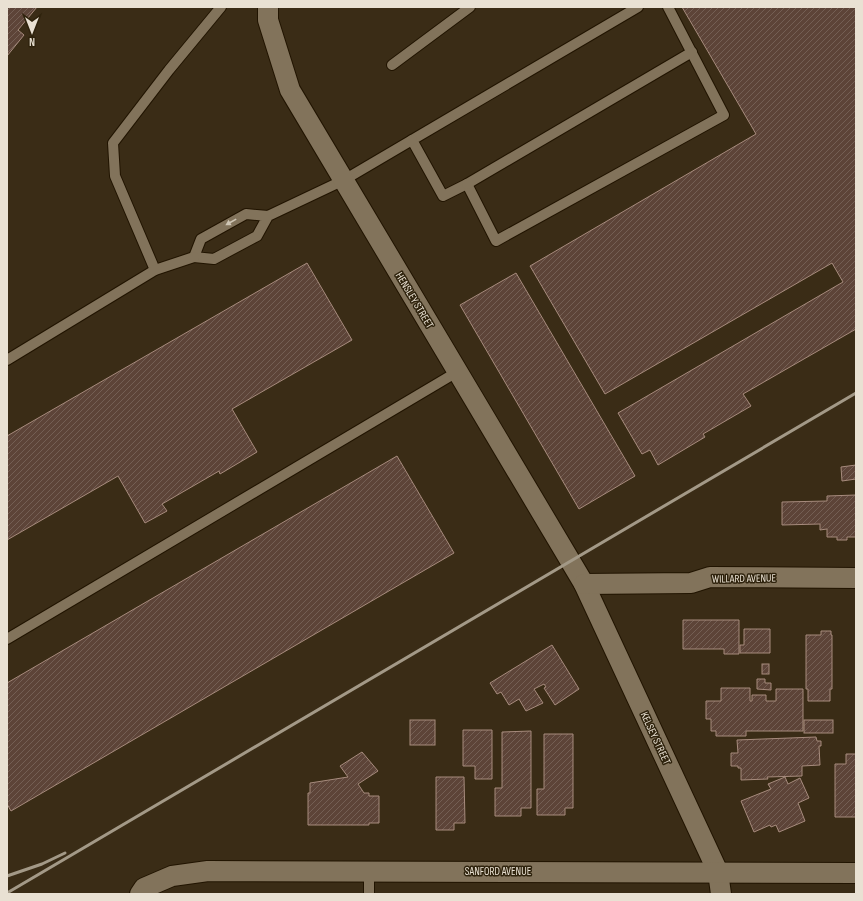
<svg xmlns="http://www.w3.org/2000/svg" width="863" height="901" font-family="'Sofia Sans Condensed',sans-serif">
	<defs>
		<pattern id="building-hatch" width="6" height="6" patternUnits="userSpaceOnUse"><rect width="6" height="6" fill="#5d4438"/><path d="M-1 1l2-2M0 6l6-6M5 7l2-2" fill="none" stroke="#745f54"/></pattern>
	</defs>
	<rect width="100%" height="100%" fill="#3a2c16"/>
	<g fill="url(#building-hatch)" stroke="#a78b7d">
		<polygon points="7,7 37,7 18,30 24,35 7,56"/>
		<polygon points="682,7 856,7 856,329 743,394 751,406 703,434 705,437 658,465 650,450 642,454 618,413 843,282 832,263 605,394 530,266 756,134"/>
		<polygon points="307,263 352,340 232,409 257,452 220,474 219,471 162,504 167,511 145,523 118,476 7,540 7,436"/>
		<polygon points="516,273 635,476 579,509 460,305"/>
		<polygon points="397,456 454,553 11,811 7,804 7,683"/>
		<polygon points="856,465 856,479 842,481 841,467"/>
		<polygon points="856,495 856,537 847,537 847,540 837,540 837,537 827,537 827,529 820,530 820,524 782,525 782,502 827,501 827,496"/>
		<polygon points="683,620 739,620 739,654 724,654 724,649 683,649"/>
		<polygon points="744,629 770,629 770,653 740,653 740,645 744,645"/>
		<polygon points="821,631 831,631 831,635 832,635 832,689 830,689 830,701 808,701 808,689 806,689 806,635 821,635"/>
		<polygon points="552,645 579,689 555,705 544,688 546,687 544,684 534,689 543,703 526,711 519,699 509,705 501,692 497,694 490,683"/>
		<rect x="762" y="664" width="7" height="10"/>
		<polygon points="757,679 765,679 765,683 771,683 771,690 757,689"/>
		<polygon points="721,688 750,688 750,701 752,701 752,695 766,695 766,701 776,701 776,689 803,689 803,731 746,731 746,736 716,736 716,731 711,731 711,719 706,719 706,701 721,701"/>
		<rect x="410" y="720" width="25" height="25"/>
		<rect x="804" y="720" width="29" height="13"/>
		<polygon points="463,730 492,730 492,779 475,779 475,766 463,766"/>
		<polygon points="531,731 531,808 521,808 521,816 495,816 495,788 502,788 502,732"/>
		<polygon points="544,734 573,734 573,808 565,808 565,815 537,815 537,789 544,789"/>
		<polygon points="816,737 817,741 821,741 821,746 819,746 820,765 802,766 802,776 767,777 768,779 741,780 741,768 738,768 738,766 731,766 731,753 738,753 737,740"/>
		<polygon points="362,752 378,771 358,784 364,793 369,793 369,796 379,796 379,823 369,823 369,825 308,825 308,793 310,793 310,783 348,777 340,766"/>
		<polygon points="846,754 856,754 856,817 835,817 835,764 846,764"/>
		<polygon points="436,777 464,777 465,823 454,823 454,830 436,830"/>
		<polygon points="785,777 788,784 800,778 809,798 798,803 805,821 779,832 776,825 771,827 770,825 754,832 741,801 771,789 768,784"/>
	</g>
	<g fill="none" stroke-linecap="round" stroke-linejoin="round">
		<defs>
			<g id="lane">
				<polyline points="638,7 412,140 443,196 467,184 496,241 724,115 668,7"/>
				<polyline points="392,65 470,7"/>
				<polyline points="467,184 692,52"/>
				<polyline points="268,216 257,236 214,259 194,257 201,239 246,214 268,216 344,180 412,140"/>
				<polyline points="155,270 115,176 113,143 169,70 221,7"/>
				<polyline points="7,360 155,270 194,257"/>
				<polyline points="7,639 457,372"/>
				<polyline points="369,871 369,894"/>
			</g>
			<g id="street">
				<polyline points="268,7 268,20 290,90 584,584 718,872 721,894"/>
				<polyline points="584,584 691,583 710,577 856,578"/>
				<polyline points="140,894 144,888 172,876 208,871 856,873"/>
			</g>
		</defs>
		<use href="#lane" stroke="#211401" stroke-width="12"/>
		<use href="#street" stroke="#211401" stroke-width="22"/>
		<use href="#lane" stroke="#82735b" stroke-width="10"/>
		<use href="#street" stroke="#82735b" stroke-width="20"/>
		<g stroke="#a39987" stroke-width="3">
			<polyline points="7,876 42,864 65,853"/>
			<polyline points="7,893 856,393"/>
		</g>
	</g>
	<defs><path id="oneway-solid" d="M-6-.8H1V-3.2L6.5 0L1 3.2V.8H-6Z"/></defs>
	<use fill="#cfc6b5" href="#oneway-solid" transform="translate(231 222) rotate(151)"/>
	<g text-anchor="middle" stroke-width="3" stroke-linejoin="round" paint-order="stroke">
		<g font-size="11" fill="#e9e1d3" stroke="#2f230d">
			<text transform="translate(415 300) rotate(59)" y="4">HENSLEY STREET</text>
			<text transform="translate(744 578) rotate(-1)" y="4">WILLARD AVENUE</text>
			<text transform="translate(656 738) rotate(65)" y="4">KELSEY STREET</text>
			<text x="498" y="875">SANFORD AVENUE</text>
		</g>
	</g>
	<rect width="863" height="901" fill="none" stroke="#e9e1d3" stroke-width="16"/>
	<g transform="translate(32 32) rotate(180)" stroke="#2f230d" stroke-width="3" paint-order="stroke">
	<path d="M0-3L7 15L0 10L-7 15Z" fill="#e9e1d3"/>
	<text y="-6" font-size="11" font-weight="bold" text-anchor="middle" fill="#e9e1d3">N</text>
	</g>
</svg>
